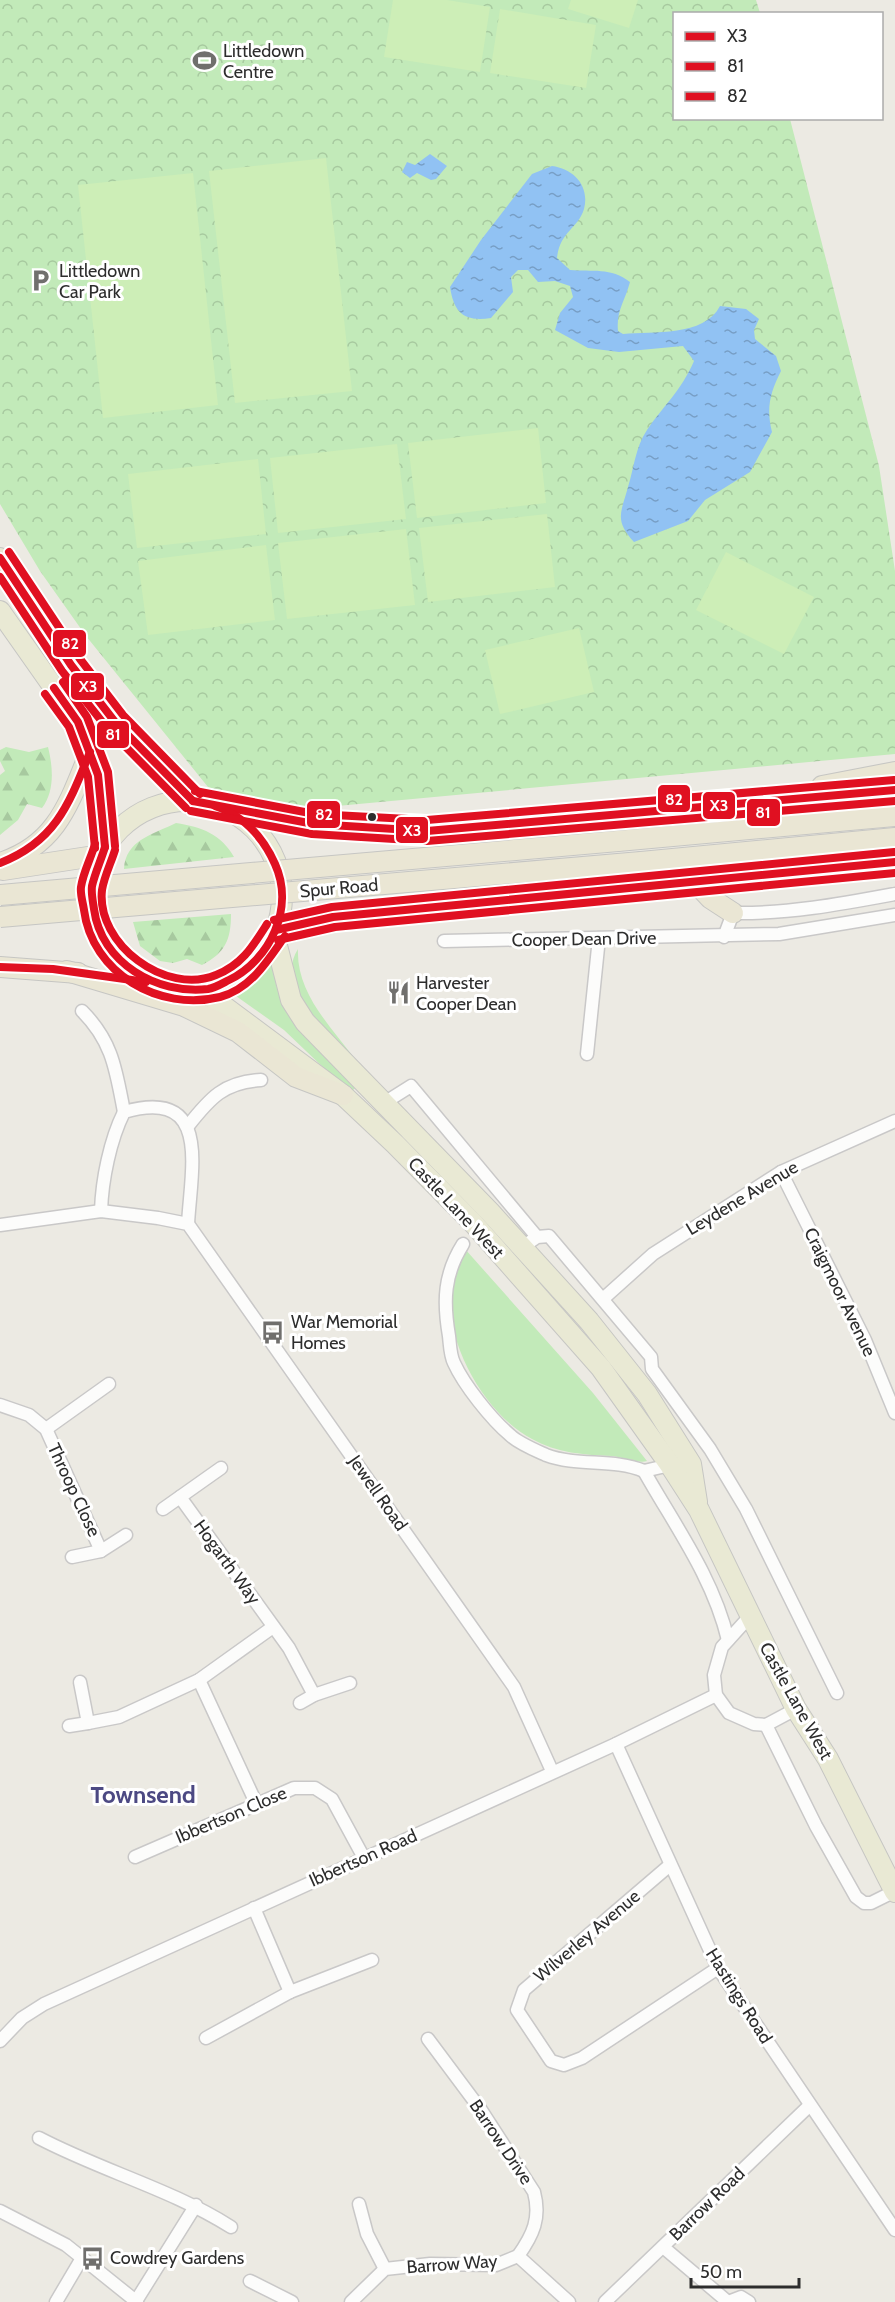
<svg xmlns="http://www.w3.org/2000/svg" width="895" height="2302" font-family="Cabin,sans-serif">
	<defs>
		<pattern id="forest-firs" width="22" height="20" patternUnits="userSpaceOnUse" patternTransform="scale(1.5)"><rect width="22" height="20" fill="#c2eab9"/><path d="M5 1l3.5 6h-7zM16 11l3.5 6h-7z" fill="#a7c99f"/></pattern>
		<pattern id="park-crowns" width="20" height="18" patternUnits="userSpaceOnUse" patternTransform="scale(1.5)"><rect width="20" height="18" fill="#c2eab9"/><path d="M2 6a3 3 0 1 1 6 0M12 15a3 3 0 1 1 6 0" fill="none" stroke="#a7c99f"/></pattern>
		<pattern id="water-ripples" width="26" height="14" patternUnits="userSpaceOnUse" patternTransform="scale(1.5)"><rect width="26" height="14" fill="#91c2f3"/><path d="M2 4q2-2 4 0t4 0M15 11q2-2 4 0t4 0" fill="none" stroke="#779ec5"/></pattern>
	</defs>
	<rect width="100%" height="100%" fill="#eceae3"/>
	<g fill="#c2eab9">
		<path d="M 298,949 C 296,992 330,1026 355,1059 C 331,1033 273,987 298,949 Z"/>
		<polygon points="274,955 276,985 283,1004 356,1087 350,1093 284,1030 229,991 257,973"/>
		<path d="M 465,1249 L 593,1393 L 647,1461 C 638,1464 623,1457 612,1456 C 584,1455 557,1453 532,1439 C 476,1410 423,1307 465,1249 Z"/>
	</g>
	<g fill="url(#forest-firs)">
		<path d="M 6,747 L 29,752 L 48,747 C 53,767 55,791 42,808 L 27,804 L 18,820 L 0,835 L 0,775 L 5,771 L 0,761 L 0,750 Z"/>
		<path d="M 176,823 C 202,827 221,834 234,857 L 124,869 C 125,840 154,834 176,823 Z"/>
		<path d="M 231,914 C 231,940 225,953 202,965 L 187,959 L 173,963 L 160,961 L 140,946 L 133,922 Z"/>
	</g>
	<polygon fill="url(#park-crowns)" points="0,0 756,0 760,13 674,14 674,118 790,119 879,466 895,571 895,754 337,806 262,808 208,787 86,636 40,571 0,504"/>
	<g fill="#cdeeb7">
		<polygon points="393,0 447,0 490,7 480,72 384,57"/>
		<polygon points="571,0 638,0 629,28 568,9"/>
		<polygon points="500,9 596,25 586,88 490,73"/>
		<polygon points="326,158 352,391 235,403 209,171"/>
		<polygon points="193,173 218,405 103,418 78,185"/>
		<polygon points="538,428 546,503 417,518 408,443"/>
		<polygon points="397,444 406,519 278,533 270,458"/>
		<polygon points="258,459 266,534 137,548 128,474"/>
		<polygon points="547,514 555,587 428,602 419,528"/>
		<polygon points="406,529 415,605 287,619 278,543"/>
		<polygon points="266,545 275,620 148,635 138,561"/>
		<polygon points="726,552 814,597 784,654 696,610"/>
		<polygon points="579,628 594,692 500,714 485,650"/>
	</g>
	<g fill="url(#water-ripples)">
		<polygon points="430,154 447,166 436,179 431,180 417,173 410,178 402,172 407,162 415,165"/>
		<path d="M 552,166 C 574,169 590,186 584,209 C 578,229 560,231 557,258 L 570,270 C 592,272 611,267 630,282 C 625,301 616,311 618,331 L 623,334 C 653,331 704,337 720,306 L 746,309 L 759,319 L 754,330 L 755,339 L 776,356 L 781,371 C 770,393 766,408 772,432 L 750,472 L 705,500 L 688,521 L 634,542 C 614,520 621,513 628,487 C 634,468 635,448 647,430 C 664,405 681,391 694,361 L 683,346 L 619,352 L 588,348 L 555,330 L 560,313 L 573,297 L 570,286 L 555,281 L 538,282 L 528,270 L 518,270 L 511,277 L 513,292 L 491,318 C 464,322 454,313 450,287 L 481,240 L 532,174 Z"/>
	</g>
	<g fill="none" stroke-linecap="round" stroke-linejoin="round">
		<defs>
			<g id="minor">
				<path d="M 724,937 L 733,913 C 788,914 841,904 895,894"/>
				<polyline points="444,941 779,934 895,915"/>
				<path d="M 82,1011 C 113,1042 116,1071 124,1112"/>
				<polyline points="587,1054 599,938"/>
				<polyline points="384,1103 411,1086 537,1237"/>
				<path d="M 188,1126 C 210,1098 224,1082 261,1080"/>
				<polyline points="781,1172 865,1340 895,1413"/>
				<path d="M 101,1211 C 102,1180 110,1140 124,1112 C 212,1087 191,1168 188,1224"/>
				<polyline points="0,1225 101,1211 158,1218 188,1224 514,1687 552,1771"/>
				<path d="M 463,1244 C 444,1274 443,1301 449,1336 C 450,1344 450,1355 454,1363 C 464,1385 491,1419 510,1435 C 518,1443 535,1450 546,1455 C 578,1467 613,1458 644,1471"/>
				<polyline points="521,1248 537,1237 549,1236 651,1357 652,1369 710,1449 746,1509 837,1693"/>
				<polyline points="604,1298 653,1254 781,1172 895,1121"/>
				<polyline points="0,1405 29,1415 46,1429 101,1551"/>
				<polyline points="46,1429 109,1384"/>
				<path d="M 644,1471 C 675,1526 713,1577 728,1640"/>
				<polyline points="644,1471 670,1465"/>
				<polyline points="180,1497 289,1648 314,1695"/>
				<polyline points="163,1509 221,1468"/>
				<polyline points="72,1557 101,1551 126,1535"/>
				<polyline points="750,1616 722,1647 714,1675 716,1695 729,1713 754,1724 766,1725 796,1709"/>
				<polyline points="199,1680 256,1803"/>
				<polyline points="300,1703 314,1695 350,1683"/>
				<polyline points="88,1723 119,1717 199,1680 273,1627"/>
				<polyline points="766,1725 816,1826 856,1897 864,1903 871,1903 895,1891"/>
				<polyline points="69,1726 88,1723 80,1682"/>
				<polyline points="616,1744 718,1968 895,2230"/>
				<polyline points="135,1857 294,1788 315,1788 332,1799 364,1858"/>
				<polyline points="670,1865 524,1990 517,2010 551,2061 564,2065 582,2058 718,1968"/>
				<polyline points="254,1908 290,1992"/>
				<polyline points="206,2038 290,1992 372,1960"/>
				<path d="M 428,2039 L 481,2110 L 534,2192 C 541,2218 533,2235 518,2256 L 569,2302"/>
				<polyline points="0,2041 22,2018 44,2004 616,1744 716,1695"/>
				<path d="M 39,2138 C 102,2171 171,2189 231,2227"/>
				<polyline points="359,2204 367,2234 385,2269"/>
				<polyline points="0,2211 66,2245 137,2302"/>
				<polyline points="663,2247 728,2302"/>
				<polyline points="250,2281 292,2302"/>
				<polyline points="136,2301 196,2205"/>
				<polyline points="56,2302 82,2258"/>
				<polyline points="351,2302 385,2269 430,2264 496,2265 518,2256"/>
				<polyline points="605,2302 809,2106"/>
				<polyline points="728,2302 741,2297 749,2302"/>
			</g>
			<g id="primary">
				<polyline points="0,558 71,665 115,722 193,801"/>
				<polyline points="0,611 78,722 98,775 105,847"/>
				<circle cx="187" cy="896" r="95"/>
				<polyline points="274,934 291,1000 305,1022 490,1212 589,1321 647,1394 691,1464 697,1502"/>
				<polyline points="202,990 343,1095 395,1144 474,1224 601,1368 670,1465 699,1510 796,1709 828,1759 895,1892"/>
			</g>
			<g id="trunk">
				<polyline points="822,786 895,772"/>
				<polyline points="220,807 314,824 427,831 895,790"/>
				<polyline points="618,841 895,816"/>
				<polyline points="641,862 895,838"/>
				<path d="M 0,863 C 57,845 69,803 90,752"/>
				<polyline points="3,870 101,855"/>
				<polyline points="695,882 710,898 733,913"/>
				<polyline points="276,930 333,917 895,862"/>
				<polyline points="0,967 78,973"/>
				<polyline points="67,971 184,1006 238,1032 296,1077 343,1095"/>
			</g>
		</defs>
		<use href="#minor" stroke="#c9c8c8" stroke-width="15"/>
		<use href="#primary" stroke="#c6c6c3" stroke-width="22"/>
		<use href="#trunk" stroke="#c6c6c3" stroke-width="22"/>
		<use href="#minor" stroke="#fcfcfb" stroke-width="12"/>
		<use href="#primary" stroke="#e9e9d4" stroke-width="20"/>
		<use href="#trunk" stroke="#eae6d4" stroke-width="20"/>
		<defs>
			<g id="trunk-bridge">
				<polyline points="0,895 618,841"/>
				<polyline points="0,917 641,862"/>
			</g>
		</defs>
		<use href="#trunk-bridge" stroke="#c6c6c3" stroke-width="22" stroke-linecap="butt"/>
		<use href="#trunk-bridge" stroke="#eae6d4" stroke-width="20"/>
		<defs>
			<g id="bus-1">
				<polyline points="0,558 71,665 115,722 193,801"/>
				<polyline points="54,688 78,722 98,775 105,847"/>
				<polyline points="193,801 314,824 427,831 895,790"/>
				<path d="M 105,847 C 101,860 95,873 92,886 C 91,893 93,902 94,909 C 101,963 157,995 208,989 C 215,988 223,983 229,980 C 270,960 295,908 275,864 C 263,837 244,816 215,806"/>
				<path d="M 0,863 C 56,841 69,804 90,752"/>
				<polyline points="276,930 333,917 895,862"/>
				<polyline points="0,967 53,969 146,982"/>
			</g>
			<g id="bus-2">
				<polyline points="0,577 62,671 107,728 186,808"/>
				<polyline points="45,694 69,727 88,777 95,848"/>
				<polyline points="191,811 312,834 427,841 895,801"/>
				<path d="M 95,844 C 91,858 83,873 81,887 C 80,894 83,903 84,910 C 92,973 159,1012 220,997 C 251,989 268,960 285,936"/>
				<polyline points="278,940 335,927 895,873"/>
			</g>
			<g id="bus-3">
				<polyline points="9,552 80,659 123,715 200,794"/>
				<polyline points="63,682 87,717 108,772 115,846"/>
				<polyline points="195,791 315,814 427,820 894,780"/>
				<path d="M 115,850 C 111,863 104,877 102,890 C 96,944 166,996 216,975 C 242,965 253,946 267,924"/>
				<polyline points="274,920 332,907 894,852"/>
			</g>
		</defs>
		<use href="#bus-1" stroke="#fff" stroke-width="12"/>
		<use href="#bus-2" stroke="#fff" stroke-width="12"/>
		<use href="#bus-3" stroke="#fff" stroke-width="12"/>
		<use href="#bus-1" stroke="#e01021" stroke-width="8"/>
		<use href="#bus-2" stroke="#e01021" stroke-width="8"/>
		<use href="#bus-3" stroke="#e01021" stroke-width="8"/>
	</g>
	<defs>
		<symbol id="stadium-bare" viewBox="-9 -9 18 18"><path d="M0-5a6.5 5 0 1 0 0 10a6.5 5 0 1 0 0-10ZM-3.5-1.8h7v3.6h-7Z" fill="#706f6d" stroke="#fff" stroke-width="2.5" paint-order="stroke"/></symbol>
		<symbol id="parking-bare" viewBox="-9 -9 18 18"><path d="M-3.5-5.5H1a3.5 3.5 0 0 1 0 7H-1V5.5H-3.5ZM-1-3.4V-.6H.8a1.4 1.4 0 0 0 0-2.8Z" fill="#706f6d" stroke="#fff" stroke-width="2.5" paint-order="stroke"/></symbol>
		<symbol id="restaurant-bare" viewBox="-9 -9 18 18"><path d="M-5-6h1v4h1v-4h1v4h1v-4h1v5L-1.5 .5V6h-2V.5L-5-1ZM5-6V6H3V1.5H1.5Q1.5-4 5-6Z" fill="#706f6d" stroke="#fff" stroke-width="2.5" paint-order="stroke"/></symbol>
		<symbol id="bus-bare" viewBox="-9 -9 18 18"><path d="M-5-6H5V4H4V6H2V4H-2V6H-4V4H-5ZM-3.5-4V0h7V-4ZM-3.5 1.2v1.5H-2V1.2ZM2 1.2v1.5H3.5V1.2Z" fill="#706f6d" stroke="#fff" stroke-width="2.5" paint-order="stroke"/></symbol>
	</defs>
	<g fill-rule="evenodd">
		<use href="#stadium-bare" x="188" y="44" width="33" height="33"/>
		<use href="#parking-bare" x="24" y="264" width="33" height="33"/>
		<use href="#restaurant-bare" x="382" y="976" width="33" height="33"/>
		<use href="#bus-bare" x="256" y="1316" width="33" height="33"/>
		<use href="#bus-bare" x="76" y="2242" width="33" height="33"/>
	</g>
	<circle fill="#2d2d2d" stroke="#fff" stroke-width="2" cx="372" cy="817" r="5"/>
	<g text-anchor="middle" stroke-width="6" stroke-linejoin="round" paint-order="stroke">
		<g font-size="18" fill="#2d2d2d" stroke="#fff" text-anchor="start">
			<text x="223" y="57">Littledown<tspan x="223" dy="21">Centre</tspan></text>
			<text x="59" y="277">Littledown<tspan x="59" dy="21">Car Park</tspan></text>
			<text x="416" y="989">Harvester<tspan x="416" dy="21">Cooper Dean</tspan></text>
			<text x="291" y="1328">War Memorial<tspan x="291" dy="21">Homes</tspan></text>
			<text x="110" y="2264">Cowdrey Gardens</text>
		</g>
		<g font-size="18" fill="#2d2d2d" stroke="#fff">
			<text transform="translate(339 888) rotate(-5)" y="6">Spur Road</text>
			<text transform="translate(584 939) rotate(-1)" y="6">Cooper Dean Drive</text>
			<text transform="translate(742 1198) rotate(-31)" y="6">Leydene Avenue</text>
			<text transform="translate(456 1208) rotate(47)" y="6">Castle Lane West</text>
			<text transform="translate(840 1292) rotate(64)" y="6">Craigmoor Avenue</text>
			<text transform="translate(74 1490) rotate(65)" y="6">Throop Close</text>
			<text transform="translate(378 1493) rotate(55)" y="6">Jewell Road</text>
			<text transform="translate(227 1562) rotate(54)" y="6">Hogarth Way</text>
			<text transform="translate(796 1701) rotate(61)" y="6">Castle Lane West</text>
			<text transform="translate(231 1815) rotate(-23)" y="6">Ibbertson Close</text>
			<text transform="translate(363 1858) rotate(-24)" y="6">Ibbertson Road</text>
			<text transform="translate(587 1936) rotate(-40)" y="6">Wilverley Avenue</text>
			<text transform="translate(739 1996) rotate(58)" y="6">Hastings Road</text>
			<text transform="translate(501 2142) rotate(56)" y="6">Barrow Drive</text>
			<text transform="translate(707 2204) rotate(-44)" y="6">Barrow Road</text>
			<text transform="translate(452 2264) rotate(-4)" y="6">Barrow Way</text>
		</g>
		<g font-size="24" font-weight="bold" fill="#4c4983" stroke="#fff">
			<text x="143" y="1803">Townsend</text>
		</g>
	</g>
	<g stroke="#fff" stroke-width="2">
		<rect x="52" y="629" width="35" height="29" rx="6" fill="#e01021"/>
		<rect x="70" y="672" width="35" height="29" rx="6" fill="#e01021"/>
		<rect x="96" y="720" width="34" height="29" rx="6" fill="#e01021"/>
		<rect x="657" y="784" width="34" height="29" rx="6" fill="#e01021"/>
		<rect x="702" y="791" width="34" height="29" rx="6" fill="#e01021"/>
		<rect x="746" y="798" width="35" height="29" rx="6" fill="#e01021"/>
		<rect x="306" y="800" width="35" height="29" rx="6" fill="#e01021"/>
		<rect x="395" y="816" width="34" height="28" rx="6" fill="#e01021"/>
	</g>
	<g font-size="16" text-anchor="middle" font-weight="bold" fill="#fff">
		<text x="70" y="649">82</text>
		<text x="88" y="692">X3</text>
		<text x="113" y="740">81</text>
		<text x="674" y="805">82</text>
		<text x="719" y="811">X3</text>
		<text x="763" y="818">81</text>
		<text x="324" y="820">82</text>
		<text x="412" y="836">X3</text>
	</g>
	<rect x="673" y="12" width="210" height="108" fill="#ffffff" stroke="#ababab" stroke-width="1.5"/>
	<rect x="685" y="32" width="30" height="9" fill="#e01021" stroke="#ababab" stroke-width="1.5"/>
	<text x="727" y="42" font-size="18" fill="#2d2d2d">X3</text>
	<rect x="685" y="62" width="30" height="9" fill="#e01021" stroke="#ababab" stroke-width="1.5"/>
	<text x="727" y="72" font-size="18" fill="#2d2d2d">81</text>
	<rect x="685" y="92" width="30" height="9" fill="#e01021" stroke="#ababab" stroke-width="1.5"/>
	<text x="727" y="102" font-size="18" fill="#2d2d2d">82</text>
	<path d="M691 2278v9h108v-9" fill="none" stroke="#2d2d2d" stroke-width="3"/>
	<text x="700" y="2278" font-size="18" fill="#2d2d2d" stroke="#ffffff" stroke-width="4.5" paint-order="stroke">50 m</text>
</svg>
